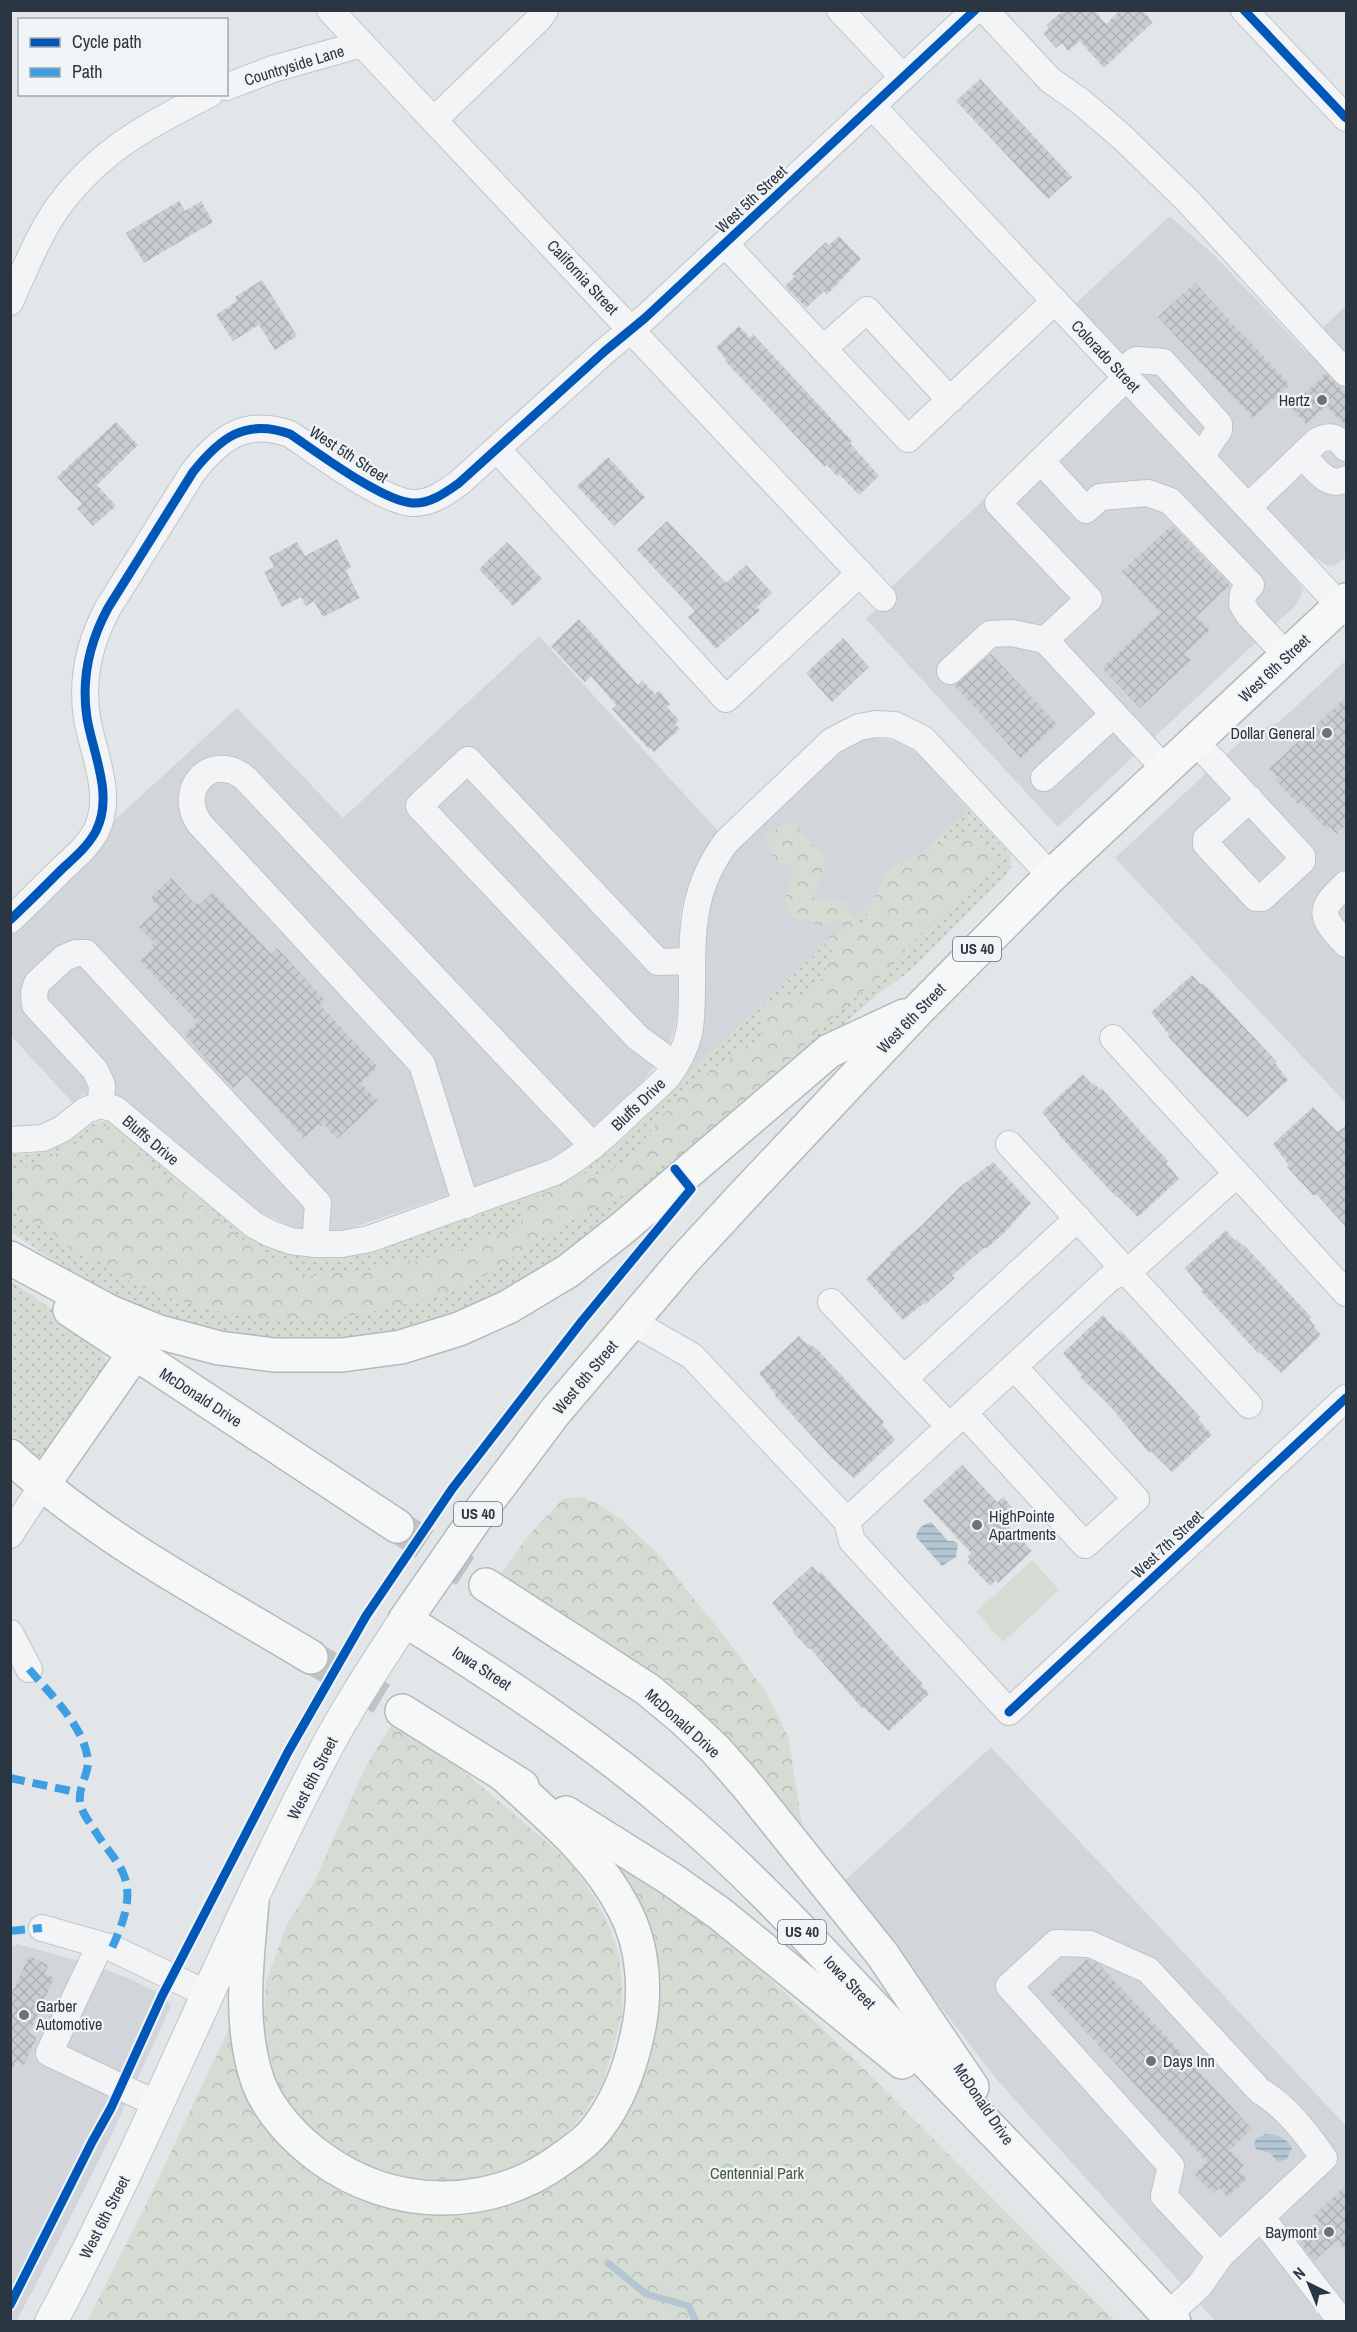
<svg xmlns="http://www.w3.org/2000/svg" width="1357" height="2332" font-family="'Archivo Narrow',sans-serif">
	<defs>
		<pattern id="grass-dots" width="8" height="8" patternUnits="userSpaceOnUse" patternTransform="scale(1.5)"><rect width="8" height="8" fill="#d5dcd4"/><path d="M2 2h.1M6 6h.1" fill="none" stroke="#b7bdb7" stroke-width="1.8" stroke-linecap="round"/></pattern>
		<pattern id="forest-crowns" width="20" height="18" patternUnits="userSpaceOnUse" patternTransform="scale(1.5)"><rect width="20" height="18" fill="#d5dcd4"/><path d="M2 6a3 3 0 1 1 6 0M12 15a3 3 0 1 1 6 0" fill="none" stroke="#b7bdb7"/></pattern>
		<pattern id="water-rules" width="6" height="5" patternUnits="userSpaceOnUse" patternTransform="scale(1.5)"><rect width="6" height="5" fill="#b3c6d2"/><path d="M0 2.5h6" fill="none" stroke="#92a2ac"/></pattern>
		<pattern id="building-cross-hatch" width="8" height="8" patternUnits="userSpaceOnUse" patternTransform="scale(1.5)"><rect width="8" height="8" fill="#cbced0"/><path d="M0 0l8 8M0 8l8-8" fill="none" stroke="#aeb2b4"/></pattern>
	</defs>
	<rect width="100%" height="100%" fill="#e3e6e8"/>
	<g fill="#d2d6db">
		<polygon points="1170,216 1214,255 1305,351 1313,353 1346,384 1346,557 1335,565 1328,566 1312,556 1075,304"/>
		<polygon points="1346,306 1346,365 1317,333"/>
		<polygon points="1111,379 1289,570 1303,589 1301,596 1295,606 1058,827 866,619 891,596 887,591"/>
		<polygon points="539,636 718,831 699,859 684,897 680,916 677,1015 674,1031 666,1052 642,1082 586,1134 566,1150 555,1157 530,1167 349,1229 323,1232 292,1227 254,1209 129,1105 111,1093 97,1092 82,1095 73,1103 11,1036 11,933 78,866 108,826 237,708 343,818"/>
		<polygon points="1346,660 1346,1103 1115,858 1245,737 1279,722"/>
		<polygon points="874,738 899,741 910,748 920,755 969,810 673,1088 710,899 725,866 746,839 834,756 852,743"/>
		<polygon points="991,1747 1346,2126 1346,2321 1215,2321 997,2080 844,1881"/>
		<polygon points="17,1944 86,1963 128,1978 161,1994 171,2006 112,2134 59,2240 16,2322 10,2321 10,1948"/>
	</g>
	<g fill="url(#grass-dots)">
		<path d="M 969,810 L 1010,854 L 1011,867 L 1004,878 L 910,971 L 879,993 C 829,1038 778,1082 727,1127 C 692,1158 658,1192 620,1220 C 605,1230 589,1240 573,1250 C 539,1271 505,1293 468,1310 C 385,1346 260,1350 175,1321 C 115,1302 62,1267 11,1232 L 11,1154 C 28,1157 50,1151 65,1143 C 80,1135 92,1117 110,1122 L 239,1231 C 265,1246 291,1256 321,1257 C 359,1259 396,1242 431,1230 C 470,1216 509,1203 548,1189 L 562,1182 L 602,1154 Z"/>
		<polygon points="11,1281 101,1344 104,1349 106,1367 47,1454 36,1458 11,1435"/>
	</g>
	<g fill="url(#forest-crowns)">
		<path d="M 795,823 L 825,859 L 826,866 L 813,897 L 816,902 L 830,898 L 846,903 L 859,928 L 871,908 L 884,875 L 905,859 L 966,835 L 977,834 L 994,853 L 996,860 L 993,866 L 913,941 L 891,967 L 816,1032 L 801,1049 L 681,1158 L 662,1166 L 644,1182 L 624,1195 L 588,1211 L 549,1234 L 484,1276 L 446,1294 L 390,1308 L 329,1320 L 284,1319 L 226,1313 L 178,1301 L 132,1283 L 100,1260 L 76,1254 L 46,1227 L 22,1218 L 11,1209 L 10,1170 L 17,1173 C 34,1161 52,1157 69,1147 C 82,1140 94,1131 107,1125 L 244,1241 L 284,1265 L 308,1276 L 367,1270 L 402,1259 L 419,1262 L 443,1250 L 458,1251 L 477,1239 L 494,1237 L 521,1225 L 521,1214 L 527,1201 L 560,1187 L 581,1173 L 598,1174 L 626,1163 L 688,1083 L 704,1076 L 762,1037 L 759,1012 L 764,1005 L 792,994 L 803,999 L 827,973 L 824,965 L 835,955 L 828,946 L 829,935 L 845,928 L 837,920 L 819,927 L 810,920 L 798,922 C 778,902 785,897 794,873 L 788,864 L 778,863 L 770,850 L 765,834 L 786,824 Z"/>
		<polygon points="582,1497 599,1504 621,1519 657,1553 725,1637 765,1691 788,1736 803,1832 496,1581 527,1537 563,1499"/>
		<polygon points="394,1721 452,1761 570,1862 596,1900 610,1929 619,1954 622,1983 622,2016 604,2080 586,2111 564,2136 540,2155 475,2181 445,2183 406,2179 376,2171 344,2158 301,2122 263,2068 271,2064 263,2035 266,1982 287,1924 314,1882 367,1764"/>
		<polygon points="607,1858 684,1906 744,1954 850,2055 1115,2321 87,2322 144,2209 232,2022 321,2175 530,2190 643,2062"/>
	</g>
	<polygon fill="#d5dcd4" points="1032,1560 1059,1590 1003,1642 976,1612"/>
	<g fill="url(#water-rules)">
		<path d="M 931,1522 L 948,1541 L 954,1541 L 958,1544 L 956,1557 L 942,1566 L 916,1537 C 918,1528 922,1525 931,1522 Z"/>
		<path d="M 1265,2134 C 1277,2135 1286,2137 1292,2148 L 1287,2159 L 1278,2162 L 1270,2153 L 1256,2149 L 1254,2144 L 1256,2139 Z"/>
	</g>
	<g fill="none" stroke-linecap="round" stroke-linejoin="round">
		<polyline stroke="#b3c6d2" stroke-width="7" points="608,2263 646,2294 689,2306 696,2322"/>
	</g>
	<g fill="url(#building-cross-hatch)">
		<polygon points="1064,10 1094,10 1106,24 1120,10 1142,10 1153,22 1104,68 1080,41 1068,51 1062,43 1056,48 1043,33 1049,28 1046,25"/>
		<polygon points="980,79 1072,177 1048,199 956,101"/>
		<polygon points="179,201 185,211 201,201 213,222 144,263 126,233"/>
		<polygon points="839,236 861,259 827,295 824,291 806,308 785,286 795,276 792,274 826,242 829,245"/>
		<polygon points="262,280 297,336 275,350 259,325 233,341 216,315 237,301 235,297"/>
		<polygon points="1195,283 1290,385 1253,418 1158,317"/>
		<polygon points="739,326 750,338 753,334 852,441 850,443 879,476 859,495 839,474 837,476 827,465 825,467 725,361 726,359 716,347"/>
		<polygon points="1326,373 1347,394 1347,428 1326,406 1306,424 1290,407"/>
		<polygon points="116,422 138,445 97,485 116,506 93,526 77,508 82,504 57,477"/>
		<polygon points="608,457 645,497 614,526 577,486"/>
		<polygon points="667,521 726,583 746,565 772,593 757,607 760,610 716,649 688,617 695,611 637,550"/>
		<polygon points="1172,525 1230,585 1197,616 1210,630 1184,654 1191,660 1140,708 1102,668 1160,613 1122,571"/>
		<polygon points="337,539 351,567 346,571 360,598 323,617 314,601 306,606 301,597 282,607 264,572 274,567 269,557 297,542 305,556"/>
		<polygon points="507,542 542,579 513,606 479,569"/>
		<polygon points="579,619 638,685 642,680 655,694 659,691 670,704 667,707 679,720 675,724 680,729 654,752 651,748 649,749 612,709 616,705 591,676 585,682 551,646"/>
		<polygon points="843,638 869,667 832,702 806,673"/>
		<polygon points="991,654 1057,724 1021,758 954,685"/>
		<polygon points="1347,696 1347,824 1336,834 1330,827 1327,830 1300,801 1298,804 1275,780 1278,778 1269,769"/>
		<polygon points="171,878 195,904 197,902 199,905 213,892 271,954 277,948 325,1000 320,1005 378,1067 361,1083 378,1101 337,1139 323,1124 321,1126 319,1124 304,1138 246,1075 233,1088 184,1034 197,1022 140,961 154,947 152,945 154,943 139,927 159,908 150,898"/>
		<polygon points="1192,975 1201,985 1202,983 1210,990 1244,1027 1277,1062 1275,1063 1288,1080 1247,1117 1204,1075 1168,1036 1169,1035 1151,1012"/>
		<polygon points="1083,1074 1092,1084 1094,1083 1100,1090 1102,1089 1168,1161 1166,1163 1179,1179 1138,1217 1117,1196 1116,1197 1059,1135 1060,1134 1042,1112"/>
		<polygon points="1313,1107 1338,1132 1347,1125 1347,1228 1316,1194 1314,1196 1287,1167 1289,1165 1273,1144"/>
		<polygon points="993,1162 1031,1203 1003,1234 986,1249 985,1247 952,1276 955,1278 925,1305 924,1303 903,1320 866,1279 891,1254 890,1253 921,1226 960,1187"/>
		<polygon points="1226,1230 1234,1240 1236,1239 1243,1246 1244,1245 1311,1317 1309,1319 1315,1326 1314,1327 1321,1335 1281,1373 1260,1352 1258,1353 1201,1291 1203,1290 1185,1268"/>
		<polygon points="1103,1315 1118,1332 1120,1330 1189,1405 1200,1417 1198,1419 1212,1435 1172,1472 1151,1451 1149,1453 1110,1406 1084,1381 1080,1377 1082,1375 1063,1353"/>
		<polygon points="799,1336 808,1345 809,1344 818,1350 852,1387 884,1422 882,1424 895,1440 854,1478 832,1458 775,1396 776,1395 759,1373"/>
		<polygon points="962,1465 997,1502 1003,1497 1018,1514 1007,1524 1032,1551 998,1583 996,1580 990,1586 967,1562 970,1559 968,1556 971,1553 923,1501"/>
		<polygon points="812,1566 819,1574 821,1572 923,1684 921,1685 929,1694 889,1731 863,1707 862,1708 810,1648 809,1649 793,1632 794,1631 772,1603"/>
		<polygon points="29,1956 48,1965 45,1973 54,1978 29,2033 37,2037 24,2065 16,2062 10,2074 10,1997"/>
		<polygon points="1087,1959 1099,1964 1252,2129 1230,2150 1244,2165 1239,2170 1247,2179 1228,2197 1219,2188 1213,2194 1194,2174 1207,2162 1050,1993"/>
		<polygon points="1347,2184 1347,2252 1336,2241 1314,2261 1300,2243 1320,2223 1313,2216"/>
	</g>
	<g fill="none" stroke-linecap="round" stroke-linejoin="round">
		<g stroke="#bec3c7" stroke-width="33" stroke-dasharray="33 16" stroke-linecap="butt">
			<polyline points="397,1526 486,1585"/>
			<polyline points="311,1657 402,1711"/>
		</g>
		<defs>
			<g id="minor">
				<polyline points="330,10 883,598"/>
				<polyline points="840,10 903,77"/>
				<polyline points="985,10 1050,80 1080,101 1121,136 1187,200 1346,373"/>
				<polyline points="1244,10 1346,118"/>
				<polyline points="226,87 273,69 362,44"/>
				<polyline points="872,106 1346,612"/>
				<polyline points="435,119 538,20 545,10"/>
				<polyline points="725,244 908,439 1055,301"/>
				<path d="M 10,302 C 23,274 34,245 50,219 C 90,156 145,126 210,94"/>
				<polyline points="823,349 867,310 950,400"/>
				<polyline points="1121,371 1136,360 1163,362 1219,424 1219,430 1201,457"/>
				<polyline points="497,449 726,699 860,573"/>
				<path d="M 1303,455 C 1315,468 1327,489 1346,479"/>
				<polyline points="1041,461 1086,510 1100,497 1148,493 1170,501 1251,585 1243,594 1242,604 1248,614 1287,656"/>
				<path d="M 1248,507 L 1317,441 C 1331,434 1337,437 1346,448"/>
				<polyline points="1045,640 1089,599 998,503 1127,377"/>
				<polyline points="950,671 990,634 1012,633 1045,640 1165,769"/>
				<polyline points="1195,741 1302,856 1302,861 1262,898 1256,898 1206,844 1206,839 1250,799"/>
				<polyline points="1044,778 1114,714"/>
				<path d="M 1346,884 C 1317,911 1320,916 1346,944"/>
				<path d="M 10,920 C 28,903 45,886 63,868 C 75,857 88,846 96,831 C 114,795 93,754 87,718 C 81,679 89,643 108,608 L 193,472 C 220,438 245,418 290,434 C 317,452 382,501 412,503 C 430,504 445,493 459,483 L 605,351 L 645,318 L 975,10"/>
				<polyline points="1113,1038 1346,1293"/>
				<polyline points="675,1065 638,1038 419,806 468,760 658,962 692,961"/>
				<polyline points="101,1105 102,1085 95,1070 35,1005 34,993 37,983 64,958 76,953 86,953 318,1203 315,1244"/>
				<path d="M 10,1140 L 43,1138 L 62,1129 L 86,1110 L 101,1105 L 115,1109 L 254,1225 L 271,1234 L 291,1241 L 315,1244 L 342,1244 L 369,1239 L 555,1172 C 585,1155 608,1133 633,1109 C 645,1098 659,1087 669,1075 C 678,1063 685,1048 689,1034 C 692,1018 692,1000 692,984 C 692,929 692,887 727,841 L 832,741 L 859,727 L 876,724 L 895,725 L 923,739 L 1051,876"/>
				<polyline points="1009,1144 1249,1405"/>
				<path d="M 466,1205 L 422,1064 L 199,823 C 176,788 212,751 245,778 L 593,1146"/>
				<polyline points="831,1302 949,1426"/>
				<polyline points="631,1321 692,1356 847,1521 852,1541 1009,1712 1346,1398"/>
				<polyline points="904,1379 1078,1218"/>
				<polyline points="964,1413 1085,1545 1136,1499 1014,1367"/>
				<polyline points="847,1521 1110,1278 1138,1263 1237,1174"/>
				<polyline points="10,1535 42,1486"/>
				<polyline points="10,1633 29,1669"/>
				<polyline points="42,1928 112,1948 209,1995"/>
				<polyline points="100,1945 49,2053 159,2105"/>
				<path d="M 1220,2256 L 1164,2196 L 1171,2166 L 1009,1986 L 1056,1943 L 1090,1944 L 1148,1970 L 1260,2091 C 1286,2106 1306,2133 1324,2158 L 1261,2217"/>
				<polyline points="1168,2315 1200,2285 1220,2256 1261,2217 1342,2322"/>
			</g>
			<path id="major" d="M 51,2322 C 149,2139 224,1944 320,1760 C 345,1711 375,1666 405,1620"/>
			<g id="highway">
				<polyline points="10,1258 110,1312 159,1332 219,1348 274,1355 342,1355 401,1347 459,1329 508,1307 568,1271 624,1227 829,1051 904,1016"/>
				<polyline points="70,1310 397,1526"/>
				<path d="M 10,1456 C 98,1538 209,1595 311,1657"/>
				<polyline points="42,1486 134,1354"/>
				<polyline points="486,1585 647,1689 682,1718 715,1749 745,1783 882,1954 972,2087"/>
				<polyline points="402,1711 522,1786"/>
				<polyline points="566,1813 671,1879 719,1913 902,2062"/>
				<path d="M 252,1902 C 247,1961 238,2024 258,2082 C 269,2112 296,2140 321,2158 C 392,2210 489,2212 560,2160 C 574,2150 588,2141 598,2127 C 618,2101 630,2068 637,2036 C 647,1995 644,1946 624,1909 C 596,1854 548,1816 504,1775"/>
				<path d="M 1174,2322 C 1080,2219 983,2121 887,2021 C 820,1951 754,1877 679,1814 C 592,1740 501,1680 405,1620 L 482,1509 L 555,1412 L 684,1260 L 742,1197 L 919,1009 L 1051,876 L 1346,600"/>
			</g>
		</defs>
		<use href="#minor" stroke="#c1c4c6" stroke-width="28"/>
		<use href="#major" stroke="#c0c3c6" stroke-width="34"/>
		<use href="#highway" stroke="#b5b9bd" stroke-width="36"/>
		<use href="#minor" stroke="#f2f4f5" stroke-width="26"/>
		<use href="#major" stroke="#f6f7f7" stroke-width="32"/>
		<use href="#highway" stroke="#f6f7f7" stroke-width="33"/>
		<g stroke="#3d9ee3" stroke-width="8" stroke-dasharray="15 8" stroke-linecap="butt">
			<path d="M 29,1669 C 50,1694 86,1728 88,1762 C 88,1775 78,1788 80,1802 C 82,1814 91,1824 97,1834 C 105,1847 117,1859 123,1873 C 134,1898 122,1925 112,1948"/>
			<polyline points="10,1778 80,1793"/>
			<polyline points="10,1931 42,1928"/>
		</g>
		<defs>
			<g id="cycleway">
				<polyline points="1244,10 1346,118"/>
				<path d="M 10,920 C 28,903 45,886 63,868 C 75,857 88,846 96,831 C 114,795 93,754 87,718 C 81,679 89,643 108,608 L 193,472 C 220,438 245,418 290,434 C 317,452 382,501 412,503 C 430,504 445,493 459,483 L 605,351 L 645,318 L 975,10"/>
				<polyline points="1009,1712 1346,1398"/>
				<polyline points="10,2305 92,2142 111,2108 162,1996 288,1752 366,1616 452,1489 582,1321 691,1189 675,1169"/>
			</g>
		</defs>
		<use href="#cycleway" stroke="#f1f4f7" stroke-width="13"/>
		<use href="#cycleway" stroke="#0057b8" stroke-width="9"/>
	</g>
	<g fill="#6b747b" stroke="#f1f4f7" stroke-width="2">
		<circle cx="1322" cy="400" r="6"/>
		<circle cx="1327" cy="733" r="6"/>
		<circle cx="977" cy="1525" r="6"/>
		<circle cx="24" cy="2015" r="6"/>
		<circle cx="1151" cy="2061" r="6"/>
		<circle cx="1329" cy="2232" r="6"/>
	</g>
	<g text-anchor="middle" stroke-width="4.5" stroke-linejoin="round" paint-order="stroke">
		<g fill="#f1f4f7" stroke="#666f78" stroke-width="1.5">
			<rect x="953" y="937" width="48" height="24" rx="4.5"/>
			<rect x="454" y="1502" width="48" height="24" rx="4.5"/>
			<rect x="778" y="1920" width="48" height="24" rx="4.5"/>
		</g>
		<g font-size="15" font-weight="bold" fill="#2a3641">
			<text x="977" y="954">US 40</text>
			<text x="478" y="1519">US 40</text>
			<text x="802" y="1937">US 40</text>
		</g>
		<g font-size="16" fill="#2a3641" stroke="#f1f4f7">
			<text transform="translate(294 65) rotate(-17)" y="6">Countryside Lane</text>
			<text transform="translate(751 199) rotate(-43)" y="6">West 5th Street</text>
			<text transform="translate(583 277) rotate(47)" y="6">California Street</text>
			<text transform="translate(1106 356) rotate(47)" y="6">Colorado Street</text>
			<text transform="translate(349 454) rotate(33)" y="6">West 5th Street</text>
			<text transform="translate(1274 668) rotate(-43)" y="6">West 6th Street</text>
			<text transform="translate(911 1018) rotate(-46)" y="6">West 6th Street</text>
			<text transform="translate(638 1104) rotate(-44)" y="6">Bluffs Drive</text>
			<text transform="translate(151 1140) rotate(40)" y="6">Bluffs Drive</text>
			<text transform="translate(585 1377) rotate(-50)" y="6">West 6th Street</text>
			<text transform="translate(201 1397) rotate(33)" y="6">McDonald Drive</text>
			<text transform="translate(1167 1544) rotate(-43)" y="6">West 7th Street</text>
			<text transform="translate(482 1668) rotate(33)" y="6">Iowa Street</text>
			<text transform="translate(683 1723) rotate(42)" y="6">McDonald Drive</text>
			<text transform="translate(312 1778) rotate(-63)" y="6">West 6th Street</text>
			<text transform="translate(850 1982) rotate(46)" y="6">Iowa Street</text>
			<text transform="translate(984 2104) rotate(56)" y="6">McDonald Drive</text>
			<text transform="translate(104 2217) rotate(-63)" y="6">West 6th Street</text>
		</g>
		<g font-size="16" fill="#2a3641" stroke="#f1f4f7" text-anchor="end">
			<text x="1310" y="406">Hertz</text>
			<text x="1315" y="739">Dollar General</text>
			<text x="989" y="1522" text-anchor="start">HighPointe<tspan x="989" dy="18">Apartments</tspan></text>
			<text x="36" y="2012" text-anchor="start">Garber<tspan x="36" dy="18">Automotive</tspan></text>
			<text x="1163" y="2067" text-anchor="start">Days Inn</text>
			<text x="1317" y="2238">Baymont</text>
		</g>
		<g font-size="16" fill="#455c38" stroke="#f1f4f7">
			<text x="757" y="2179">Centennial Park</text>
		</g>
	</g>
	<rect width="1357" height="2332" fill="none" stroke="#2a3641" stroke-width="24"/>
	<rect x="18" y="18" width="210" height="78" fill="#f1f4f7" stroke="#a1a8ae" stroke-width="1.5"/>
	<rect x="30" y="38" width="30" height="9" fill="#0057b8" stroke="#a1a8ae" stroke-width="1.5"/>
	<text x="72" y="48" font-size="18" fill="#2a3641">Cycle path</text>
	<rect x="30" y="68" width="30" height="9" fill="#3d9ee3" stroke="#a1a8ae" stroke-width="1.5"/>
	<text x="72" y="78" font-size="18" fill="#2a3641">Path</text>
	<g transform="translate(1309 2284) rotate(317)" stroke="#f1f4f7" stroke-width="4.5" paint-order="stroke">
	<path d="M0-4.5L10 22L0 15L-10 22Z" fill="#2a3641"/>
	<text y="-9" font-size="16" font-weight="bold" text-anchor="middle" fill="#2a3641">N</text>
	</g>
</svg>
